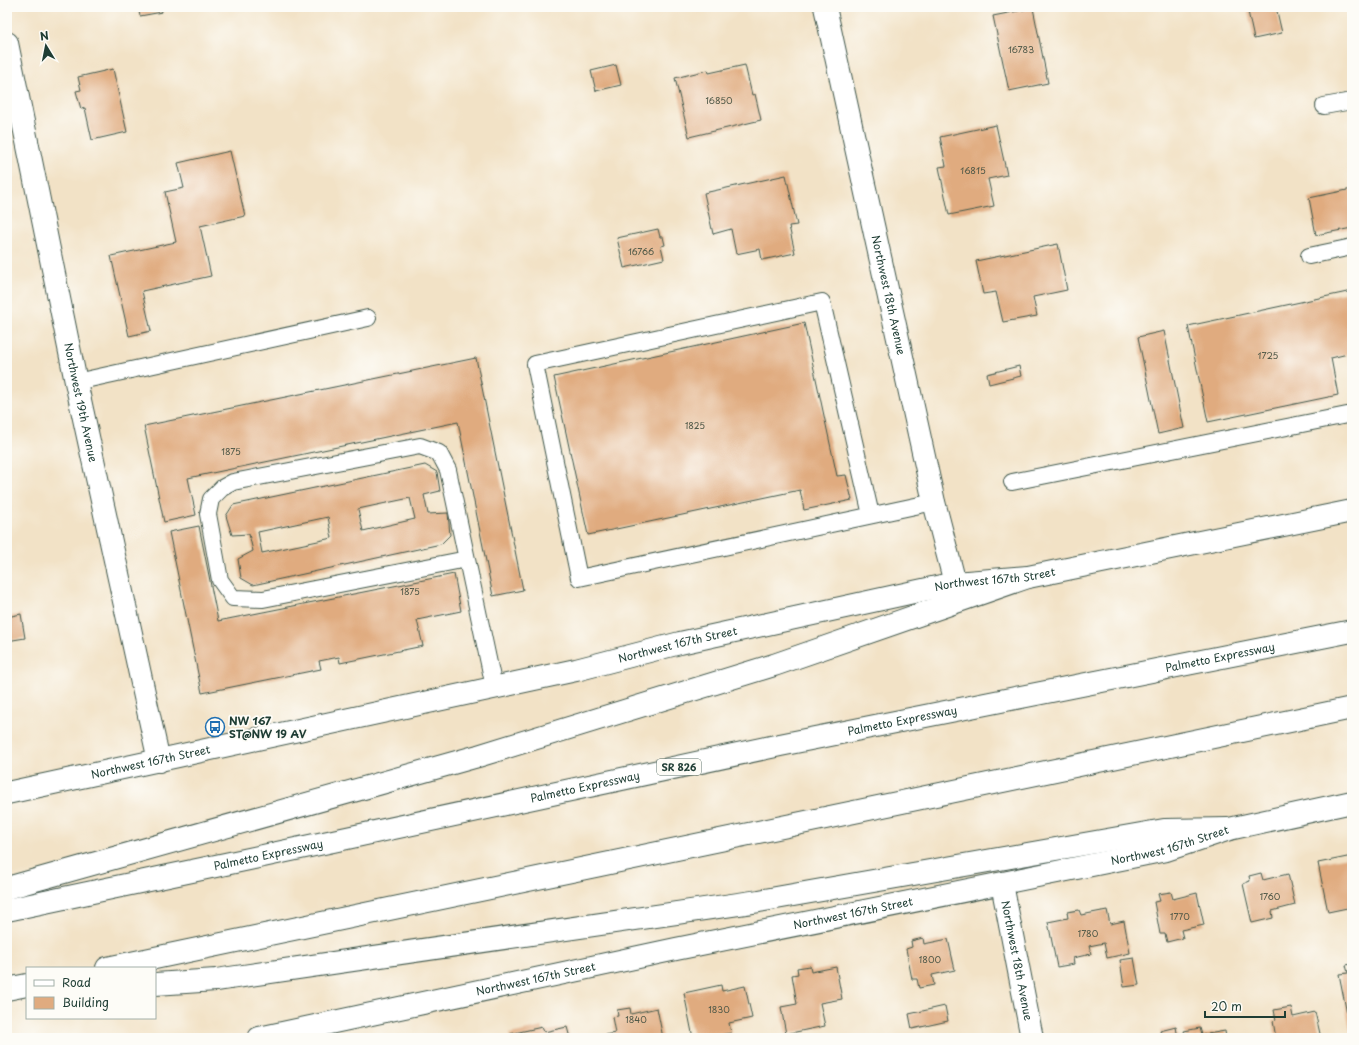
<svg xmlns="http://www.w3.org/2000/svg" width="1359" height="1045" font-family="'Playpen Sans',sans-serif">
	<rect width="100%" height="100%" fill="#fdfcf7"/>
	<filter id="ink" filterUnits="userSpaceOnUse"><feTurbulence type="fractalNoise" baseFrequency=".025" numOctaves="2"/><feDisplacementMap in="SourceGraphic" scale="8" xChannelSelector="R" yChannelSelector="G"/><feConvolveMatrix kernelMatrix="1 2 1 2 8 2 1 2 1" color-interpolation-filters="sRGB"/></filter>
	<filter id="wash" filterUnits="userSpaceOnUse"><feTurbulence type="fractalNoise" baseFrequency=".012" numOctaves="4" result="noise"/><feDisplacementMap in="SourceGraphic" scale="16" xChannelSelector="R" yChannelSelector="G"/><feGaussianBlur stdDeviation="0.9" result="paint"/><feColorMatrix in="noise" values="0 0 0 0 0 0 0 0 0 0 0 0 0 0 0 0 0 1.4 0 .05"/><feComposite in="paint" operator="in"/></filter>
	<g filter="url(#wash)">
		<rect width="100%" height="100%" fill="#f2e2c6"/>
		<g id="blocks">
			<g fill="#e0ab7f" fill-rule="evenodd">
				<polygon points="138,7 161,7 162,12 140,16"/>
				<polygon points="1247,7 1276,7 1282,33 1254,39"/>
				<polygon points="1033,8 1048,83 1009,91 993,16"/>
				<polygon points="616,65 621,85 596,91 591,71"/>
				<polygon points="745,65 752,95 755,94 761,120 689,137 675,78 708,70 709,73"/>
				<polygon points="113,69 127,132 92,140 85,108 81,109 76,91 81,90 78,77"/>
				<polygon points="996,125 1007,175 988,179 994,206 949,215 939,167 946,166 940,137"/>
				<polygon points="230,151 245,216 200,226 211,276 142,291 151,331 129,336 111,256 176,242 165,192 184,188 178,163"/>
				<polygon points="786,175 797,225 789,226 795,253 762,260 760,249 736,254 731,229 713,234 704,193"/>
				<polygon points="1352,189 1352,228 1316,235 1309,198"/>
				<polygon points="658,229 660,237 663,237 665,245 661,246 664,259 624,268 617,238"/>
				<polygon points="1058,244 1067,290 1033,297 1037,316 1003,322 996,292 983,294 976,261"/>
				<polygon points="1352,291 1352,353 1331,358 1338,395 1208,422 1188,326"/>
				<polygon points="804,323 837,476 846,475 852,500 804,510 800,490 588,535 554,377"/>
				<polygon points="1164,331 1184,428 1158,434 1138,337"/>
				<polygon points="476,358 523,590 493,596 458,422 188,478 196,515 164,522 144,426"/>
				<polygon points="1019,366 1021,376 989,384 987,374"/>
				<path d="M 425,465 L 437,472 L 440,491 L 424,495 L 428,514 L 448,513 L 450,535 L 441,544 L 253,585 L 241,578 L 238,559 L 253,551 L 249,534 L 232,535 L 226,516 L 233,505 ZM 410,498 L 415,519 L 363,531 L 358,509 ZM 328,517 L 332,538 L 262,553 L 258,532 Z"/>
				<polygon points="199,526 218,621 454,574 461,611 417,620 423,646 340,663 339,657 319,661 321,669 202,693 169,532"/>
				<polygon points="21,614 25,638 7,641 7,617"/>
				<polygon points="1352,856 1352,907 1328,912 1318,863"/>
				<polygon points="1261,873 1263,880 1288,874 1295,905 1272,911 1273,918 1252,923 1243,884 1250,881 1249,876"/>
				<polygon points="1171,892 1173,899 1197,893 1204,925 1181,930 1183,938 1167,942 1165,934 1160,934 1154,902 1160,901 1158,894"/>
				<polygon points="1079,910 1081,915 1107,910 1110,924 1124,921 1130,953 1107,958 1104,943 1089,946 1091,954 1073,958 1074,964 1057,967 1048,922 1068,918 1067,912"/>
				<polygon points="923,938 924,944 948,939 955,970 932,975 934,985 919,988 917,979 912,979 906,949 912,947 911,941"/>
				<polygon points="1134,958 1139,985 1124,987 1120,960"/>
				<polygon points="1352,964 1352,1034 1351,1034 1339,974 1348,973 1346,965"/>
				<polygon points="810,966 811,972 836,967 842,999 820,1003 825,1026 786,1034 781,1007 797,1004 792,975 798,974 797,968"/>
				<polygon points="721,985 722,991 745,986 752,1018 729,1023 731,1033 720,1035 721,1038 693,1038 684,993"/>
				<polygon points="945,1006 948,1021 912,1029 909,1014"/>
				<polygon points="1291,1007 1293,1017 1315,1012 1321,1038 1276,1038 1273,1021 1276,1020 1274,1010"/>
				<polygon points="630,1008 631,1014 657,1008 663,1038 599,1038 599,1036 615,1033 612,1017 618,1016 617,1010"/>
				<polygon points="542,1027 544,1032 567,1027 570,1038 511,1038 510,1034"/>
				<polygon points="1176,1027 1178,1038 1162,1038 1160,1031"/>
				<polygon points="1200,1028 1202,1035 1225,1031 1226,1038 1186,1038 1184,1031"/>
			</g>
		</g>
	</g>
	<g filter="url(#ink)">
		<use href="#blocks" fill-opacity="0" stroke="#3f564a" stroke-width="1"/>
		<g fill="none" stroke-linecap="round" stroke-linejoin="round">
			<defs>
				<g id="lane">
					<polyline points="1324,106 1352,101"/>
					<polyline points="1309,256 1352,247"/>
					<polyline points="76,382 368,318"/>
					<polyline points="1012,482 1352,414"/>
					<polyline points="871,515 822,302 535,364 579,578 934,502"/>
					<polyline points="467,559 263,599 233,598 220,580 208,514 211,499 222,488 233,482 420,446 439,453 448,470 494,687"/>
				</g>
				<g id="street">
					<path id="s1" d="M 825,7 L 934,502 L 955,583"/>
					<path id="s2" d="M 7,43 L 76,382 L 159,761"/>
					<path id="s3" d="M 1002,884 L 1032,1038"/>
				</g>
				<g id="secondary">
					<path id="s4" d="M 7,793 L 576,670 L 680,643 L 955,583 L 1028,577 L 1352,511"/>
					<path id="s5" d="M 259,1038 L 676,949 L 1166,850 L 1229,829 L 1352,802"/>
				</g>
				<g id="highway">
					<polyline points="7,888 478,756 774,665 1028,577"/>
					<path id="s6" d="M 7,910 L 249,859 L 780,745 L 1352,631"/>
					<polyline points="107,968 1352,708"/>
					<polyline points="155,984 216,980 759,901 1164,830 1229,829"/>
					<polyline points="7,989 27,985"/>
				</g>
			</defs>
			<use href="#lane" stroke="#3f564a" stroke-width="18"/>
			<use href="#street" stroke="#3f564a" stroke-width="24"/>
			<use href="#secondary" stroke="#3f564a" stroke-width="24"/>
			<use href="#highway" stroke="#3f564a" stroke-width="24"/>
			<use href="#lane" stroke="#fff" stroke-width="16"/>
			<use href="#street" stroke="#fff" stroke-width="22"/>
			<use href="#secondary" stroke="#fff" stroke-width="22"/>
			<use href="#highway" stroke="#fff" stroke-width="22"/>
		</g>
	</g>
	<defs>
		<symbol id="bus-ring" viewBox="-11 -11 22 22"><circle r="9.5" fill="#fdfcf7" stroke="#1f6fb2" stroke-width="1.5"/><path d="M-5-6H5V4H4V6H2V4H-2V6H-4V4H-5ZM-3.5-4V0h7V-4ZM-3.5 1.2v1.5H-2V1.2ZM2 1.2v1.5H3.5V1.2Z" fill="#1f6fb2"/></symbol>
	</defs>
	<g fill-rule="evenodd">
		<use href="#bus-ring" x="204" y="716" width="22" height="22"/>
	</g>
	<g text-anchor="middle" stroke-width="3.5" stroke-linejoin="round" paint-order="stroke">
		<g font-size="9" fill="#4f5847">
			<text x="1021" y="53">16783</text>
			<text x="719" y="104">16850</text>
			<text x="973" y="174">16815</text>
			<text x="641" y="255">16766</text>
			<text x="1268" y="359">1725</text>
			<text x="695" y="429">1825</text>
			<text x="231" y="455">1875</text>
			<text x="410" y="595">1875</text>
			<text x="1270" y="900">1760</text>
			<text x="1180" y="920">1770</text>
			<text x="1088" y="937">1780</text>
			<text x="930" y="963">1800</text>
			<text x="719" y="1013">1830</text>
			<text x="636" y="1023">1840</text>
		</g>
		<rect fill="#fdfcf7" stroke="#62766e" stroke-width="1" x="657" y="759" width="44" height="16" rx="3"/>
		<g font-size="10" font-weight="bold" fill="#1f3d34">
			<text x="679" y="771">SR 826</text>
		</g>
		<g font-size="11" fill="#1f3d34" stroke="#fdfcf7">
			<text dy="4" stroke="none"><textPath href="#s1" startOffset="295">Northwest 18th Avenue</textPath></text>
			<text dy="4" stroke="none"><textPath href="#s2" startOffset="367">Northwest 19th Avenue</textPath></text>
			<text dy="4" stroke="none"><textPath href="#s4" startOffset="1011">Northwest 167th Street</textPath></text>
			<text dy="4" stroke="none"><textPath href="#s4" startOffset="687">Northwest 167th Street</textPath></text>
			<text dy="4" stroke="none"><textPath href="#s6" startOffset="1239">Palmetto Expressway</textPath></text>
			<text dy="4" stroke="none"><textPath href="#s6" startOffset="915">Palmetto Expressway</textPath></text>
			<text dy="4" stroke="none"><textPath href="#s4" startOffset="147">Northwest 167th Street</textPath></text>
			<text dy="4" stroke="none"><textPath href="#s6" startOffset="591">Palmetto Expressway</textPath></text>
			<text dy="4" stroke="none"><textPath href="#s5" startOffset="931">Northwest 167th Street</textPath></text>
			<text dy="4" stroke="none"><textPath href="#s6" startOffset="267">Palmetto Expressway</textPath></text>
			<text dy="4" stroke="none"><textPath href="#s5" startOffset="607">Northwest 167th Street</textPath></text>
			<text dy="4" stroke="none"><textPath href="#s3" startOffset="78">Northwest 18th Avenue</textPath></text>
			<text dy="4" stroke="none"><textPath href="#s5" startOffset="283">Northwest 167th Street</textPath></text>
		</g>
		<g font-size="11" font-weight="bold" fill="#1f3d34" stroke="#fdfcf7" text-anchor="start">
			<text x="229" y="725">NW 167<tspan x="229" dy="13">ST@NW 19 AV</tspan></text>
		</g>
	</g>
	<rect width="1359" height="1045" fill="none" stroke="#fdfcf7" stroke-width="24"/>
	<rect x="26" y="967" width="130" height="52" fill="#fdfcf7" stroke="#a4b0a9"/>
	<rect x="34" y="980" width="20" height="6" fill="#ffffff" stroke="#a4b0a9"/>
	<text x="62" y="987" font-size="12" fill="#1f3d34">Road</text>
	<rect x="34" y="997" width="20" height="12" fill="#e0ab7f" stroke="#a4b0a9"/>
	<text x="62" y="1007" font-size="12" fill="#1f3d34">Building</text>
	<g transform="translate(46 46) rotate(350)" stroke="#fdfcf7" stroke-width="3" paint-order="stroke">
	<path d="M0-3L7 15L0 10L-7 15Z" fill="#1f3d34"/>
	<text y="-6" font-size="11" font-weight="bold" text-anchor="middle" fill="#1f3d34">N</text>
	</g>
	<path d="M1205 1011v6h80v-6" fill="none" stroke="#1f3d34" stroke-width="2"/>
	<text x="1211" y="1011" font-size="12" fill="#1f3d34" stroke="#fdfcf7" stroke-width="3" paint-order="stroke">20 m</text>
</svg>
